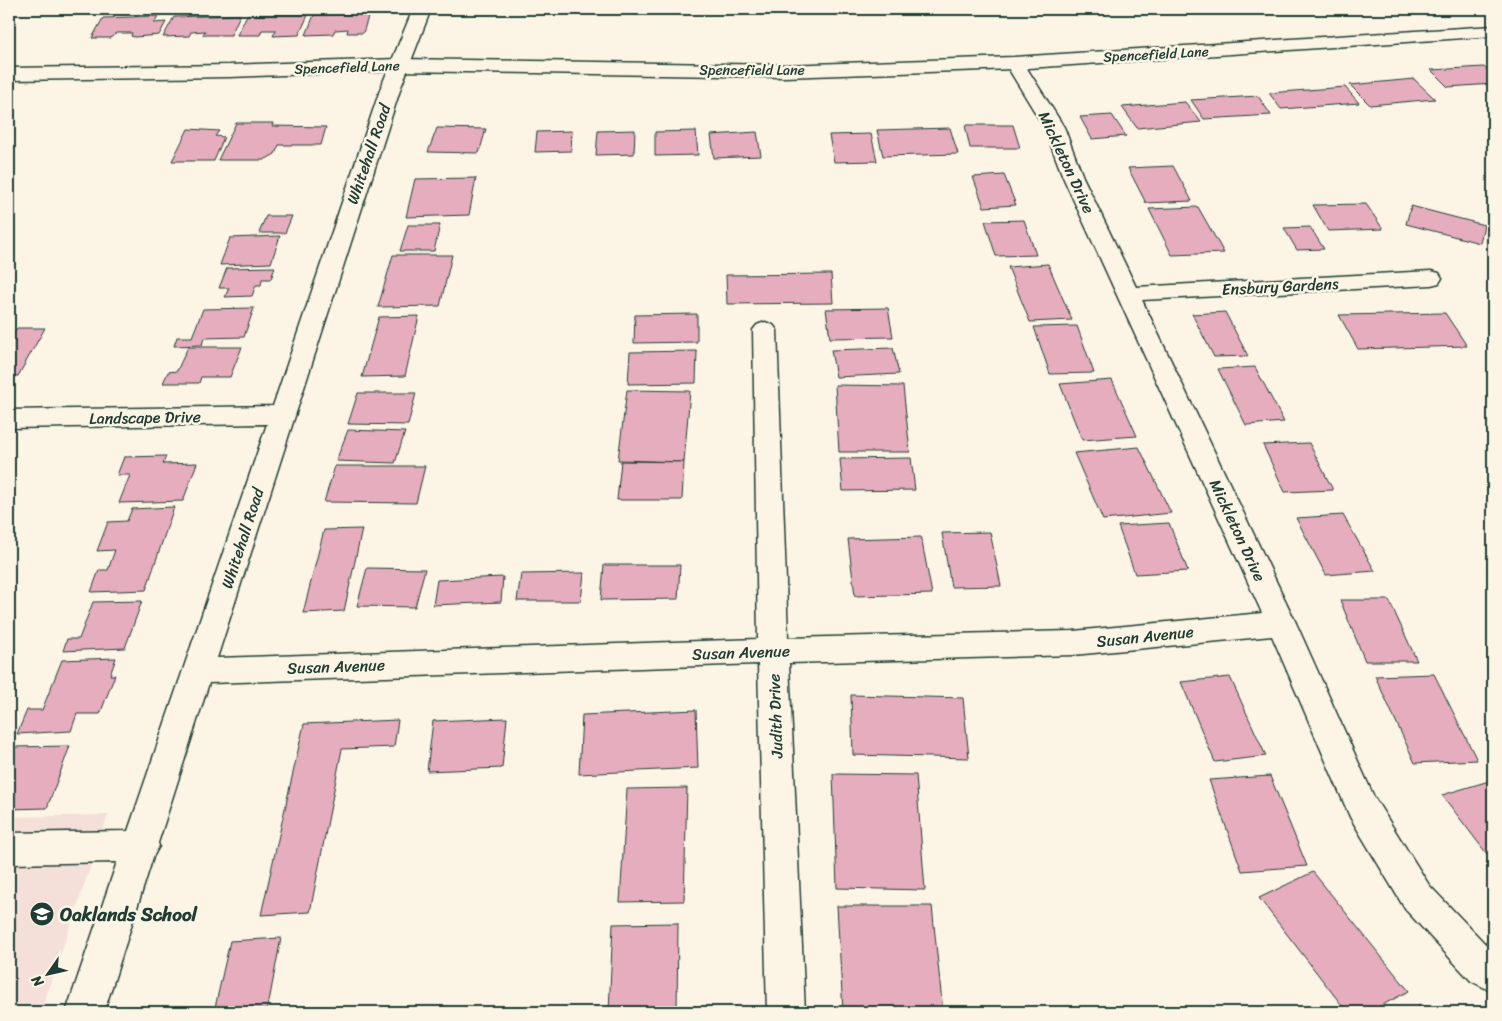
<svg xmlns="http://www.w3.org/2000/svg" width="1502" height="1021" font-family="Sriracha,sans-serif">
	<rect width="100%" height="100%" fill="#fcf5e5"/>
	<filter id="ink" filterUnits="userSpaceOnUse"><feTurbulence type="fractalNoise" baseFrequency=".02" numOctaves="2"/><feDisplacementMap in="SourceGraphic" scale="10" xChannelSelector="R" yChannelSelector="G"/><feConvolveMatrix kernelMatrix="1 2 1 2 8 2 1 2 1" color-interpolation-filters="sRGB"/></filter>
	<g filter="url(#ink)">
		<polygon fill="#f5dfd9" points="108,815 41,1012 9,1012 9,817"/>
		<g fill="#e6adbe" stroke="#1f3d34">
			<polygon points="369,14 363,33 347,33 348,29 335,30 333,34 306,35 314,15"/>
			<polygon points="240,15 231,35 203,35 205,31 191,32 189,36 163,37 174,17"/>
			<polygon points="247,15 308,15 299,35 273,36 276,30 262,30 260,35 237,35"/>
			<polygon points="158,16 154,23 166,22 159,35 135,37 131,36 132,33 117,33 110,38 92,38 103,18"/>
			<polygon points="1484,67 1493,76 1493,84 1448,87 1431,70"/>
			<polygon points="1414,79 1435,99 1370,105 1350,85"/>
			<polygon points="1345,87 1359,103 1281,109 1269,93"/>
			<polygon points="1258,96 1271,115 1204,119 1191,100"/>
			<polygon points="1185,102 1201,122 1137,128 1122,107"/>
			<polygon points="1112,115 1126,136 1092,139 1080,117"/>
			<polygon points="236,123 273,123 272,126 326,127 321,145 279,145 275,154 264,160 218,160"/>
			<polygon points="965,125 1013,125 1020,148 970,148"/>
			<polygon points="437,128 486,129 479,153 428,152"/>
			<polygon points="950,128 958,154 883,156 877,130"/>
			<polygon points="188,129 219,131 215,136 224,137 214,161 172,161"/>
			<polygon points="635,130 634,154 596,155 598,131"/>
			<polygon points="572,131 571,151 535,152 537,132"/>
			<polygon points="696,131 698,155 655,156 655,132"/>
			<polygon points="757,132 761,156 714,158 711,135"/>
			<polygon points="871,134 877,161 834,162 829,135"/>
			<polygon points="1173,166 1192,201 1146,203 1128,168"/>
			<polygon points="1004,175 1016,205 984,207 973,177"/>
			<polygon points="476,178 469,215 406,217 415,179"/>
			<polygon points="1366,204 1383,229 1328,231 1313,205"/>
			<polygon points="1411,206 1484,225 1480,243 1406,224"/>
			<polygon points="1198,207 1224,253 1172,255 1149,209"/>
			<polygon points="266,216 292,216 285,233 259,233"/>
			<polygon points="1024,220 1036,255 996,256 985,221"/>
			<polygon points="408,225 440,225 434,251 400,251"/>
			<polygon points="1310,227 1324,249 1297,250 1284,228"/>
			<polygon points="280,236 271,263 220,265 230,238"/>
			<polygon points="393,255 452,255 440,306 378,307"/>
			<polygon points="1048,264 1072,320 1030,322 1008,267"/>
			<polygon points="275,267 271,279 262,279 261,285 256,285 252,296 225,297 229,288 219,288 227,268"/>
			<polygon points="831,274 833,303 727,304 726,275"/>
			<polygon points="254,308 244,337 204,338 202,345 174,346 177,337 192,337 203,309"/>
			<polygon points="888,308 893,337 830,338 826,309"/>
			<polygon points="1225,312 1248,356 1214,357 1192,314"/>
			<polygon points="1445,313 1467,346 1358,349 1339,315"/>
			<polygon points="697,314 697,342 634,343 635,315"/>
			<polygon points="419,316 405,376 362,377 379,317"/>
			<polygon points="1077,326 1094,373 1050,374 1034,327"/>
			<polygon points="17,328 45,328 18,376 9,376 9,336 13,336"/>
			<polygon points="188,347 242,347 230,377 201,377 199,383 163,383 168,372 177,371"/>
			<polygon points="893,348 899,374 836,377 831,350"/>
			<polygon points="697,351 696,383 628,384 630,352"/>
			<polygon points="1255,367 1284,422 1246,425 1218,369"/>
			<polygon points="1112,380 1137,436 1082,440 1060,384"/>
			<polygon points="835,385 903,386 910,452 839,452"/>
			<polygon points="627,390 690,391 684,462 618,460"/>
			<polygon points="358,393 416,393 408,425 348,424"/>
			<polygon points="348,430 405,432 395,463 336,461"/>
			<polygon points="1309,443 1333,490 1285,492 1263,445"/>
			<polygon points="1139,447 1171,513 1103,520 1074,453"/>
			<polygon points="166,456 163,464 197,463 183,501 119,503 130,475 117,475 124,457"/>
			<polygon points="911,458 915,490 843,491 840,459"/>
			<polygon points="621,461 684,462 682,500 617,500"/>
			<polygon points="335,466 425,466 416,503 324,502"/>
			<polygon points="174,507 146,590 91,592 99,570 108,570 115,550 97,551 108,522 127,521 132,509"/>
			<polygon points="1343,515 1375,571 1326,575 1296,518"/>
			<polygon points="1169,523 1188,571 1135,574 1118,526"/>
			<polygon points="362,529 344,611 303,613 324,530"/>
			<polygon points="990,532 1001,586 951,587 942,533"/>
			<polygon points="921,537 932,594 855,596 848,539"/>
			<polygon points="604,565 680,565 678,599 601,600"/>
			<polygon points="367,568 425,569 415,607 357,606"/>
			<polygon points="584,573 581,601 517,601 521,574"/>
			<polygon points="503,577 501,602 433,605 437,580"/>
			<polygon points="1340,600 1389,600 1417,661 1365,661"/>
			<polygon points="142,601 125,648 63,651 67,639 79,639 93,602"/>
			<polygon points="116,658 110,675 115,675 100,714 77,714 71,731 17,734 27,710 42,710 62,660"/>
			<polygon points="1434,674 1477,760 1415,763 1375,676"/>
			<polygon points="1230,677 1266,756 1215,762 1181,682"/>
			<polygon points="851,695 963,698 969,758 853,755"/>
			<polygon points="696,710 698,768 579,774 582,715"/>
			<polygon points="507,718 502,768 427,771 433,721"/>
			<polygon points="398,720 394,747 342,749 310,912 261,915 304,724"/>
			<polygon points="70,746 47,808 9,809 9,757 13,747"/>
			<polygon points="833,774 916,775 925,890 837,888"/>
			<polygon points="1270,776 1307,866 1242,871 1209,780"/>
			<polygon points="1489,781 1493,786 1493,862 1442,795"/>
			<polygon points="687,788 684,901 620,902 627,789"/>
			<polygon points="1313,872 1409,991 1369,1012 1347,1012 1259,898"/>
			<polygon points="837,906 932,906 943,1012 843,1012"/>
			<polygon points="678,923 677,1012 609,1012 613,924"/>
			<polygon points="281,938 267,1012 214,1012 230,941"/>
			<polygon points="1420,1004 1431,1012 1415,1012"/>
		</g>
		<g fill="none" stroke-linecap="round" stroke-linejoin="round">
			<defs>
				<polygon id="minor" points="413,9 431,9 401,87 217,658 758,639 753,330 757,325 765,322 773,325 777,330 788,638 1073,631 1262,613 1063,177 1044,127 1005,63 1007,59 1021,59 1064,127 1083,177 1136,287 1431,271 1439,273 1442,278 1439,283 1431,285 1142,300 1296,623 1374,797 1429,885 1493,952 1493,992 1471,981 1405,909 1350,817 1272,636 1073,655 789,663 805,1012 767,1012 758,664 209,683 158,843 159,846 153,857 104,1012 66,1012 117,862 9,864 9,833 128,831 267,424 9,428 9,410 273,406 381,87"/>
				<polygon id="major" points="1493,26 1493,36 1014,69 784,77 398,71 230,77 9,80 9,68 230,65 398,59 784,65 1014,57"/>
			</defs>
			<use href="#minor" stroke="#1f3d34" stroke-width="3"/>
			<use href="#major" stroke="#1f3d34" stroke-width="3"/>
			<use href="#minor" fill="#fcf5e5" fill-rule="evenodd"/>
			<use href="#major" fill="#fcf5e5" fill-rule="evenodd"/>
		</g>
	</g>
	<defs>
		<symbol id="school-disc" viewBox="-11 -11 22 22"><circle r="9.5" fill="#1f3d34" stroke="#fcf5e5"/><path d="M0-5L7-2L0 1L-7-2ZM-4 1L0 2.5L4 1V4Q0 6-4 4Z" fill="#fff"/></symbol>
	</defs>
	<g fill-rule="evenodd">
		<use href="#school-disc" x="28" y="900" width="28" height="28"/>
	</g>
	<g text-anchor="middle" stroke-width="5" stroke-linejoin="round" paint-order="stroke">
		<g font-size="14" fill="#1f3d34" stroke="#fcf5e5">
			<text transform="translate(1156 54) rotate(-3)" y="5">Spencefield Lane</text>
			<text transform="translate(347 67) rotate(-2)" y="5">Spencefield Lane</text>
			<text x="752" y="75">Spencefield Lane</text>
		</g>
		<g font-size="16" fill="#1f3d34" stroke="#fcf5e5">
			<text transform="translate(368 154) rotate(-71)" y="6">Whitehall Road</text>
			<text transform="translate(1067 162) rotate(65)" y="6">Mickleton Drive</text>
			<text transform="translate(1280 286) rotate(-3)" y="6">Ensbury Gardens</text>
			<text transform="translate(145 417) rotate(-1)" y="6">Landscape Drive</text>
			<text transform="translate(1238 530) rotate(65)" y="6">Mickleton Drive</text>
			<text transform="translate(242 538) rotate(-72)" y="6">Whitehall Road</text>
			<text transform="translate(1145 636) rotate(-6)" y="6">Susan Avenue</text>
			<text transform="translate(741 652) rotate(-2)" y="6">Susan Avenue</text>
			<text transform="translate(336 666) rotate(-2)" y="6">Susan Avenue</text>
			<text transform="translate(775 716) rotate(-92)" y="6">Judith Drive</text>
		</g>
		<g font-size="19" font-weight="bold" fill="#1f3d34" stroke="#fcf5e5" text-anchor="start">
			<text x="60" y="921">Oaklands School</text>
		</g>
	</g>
	<rect width="1502" height="1021" fill="none" stroke="#fcf5e5" stroke-width="30"/>
	<rect x="15" y="15" width="1472" height="991" fill="none" stroke="#1f3d34" stroke-width="2" filter="url(#ink)"/>
	<g transform="translate(48 974) rotate(236)" stroke="#fcf5e5" stroke-width="4" paint-order="stroke">
	<path d="M0-4L9 19L0 12L-9 19Z" fill="#1f3d34"/>
	<text y="-8" font-size="14" font-weight="bold" text-anchor="middle" fill="#1f3d34">N</text>
	</g>
</svg>
